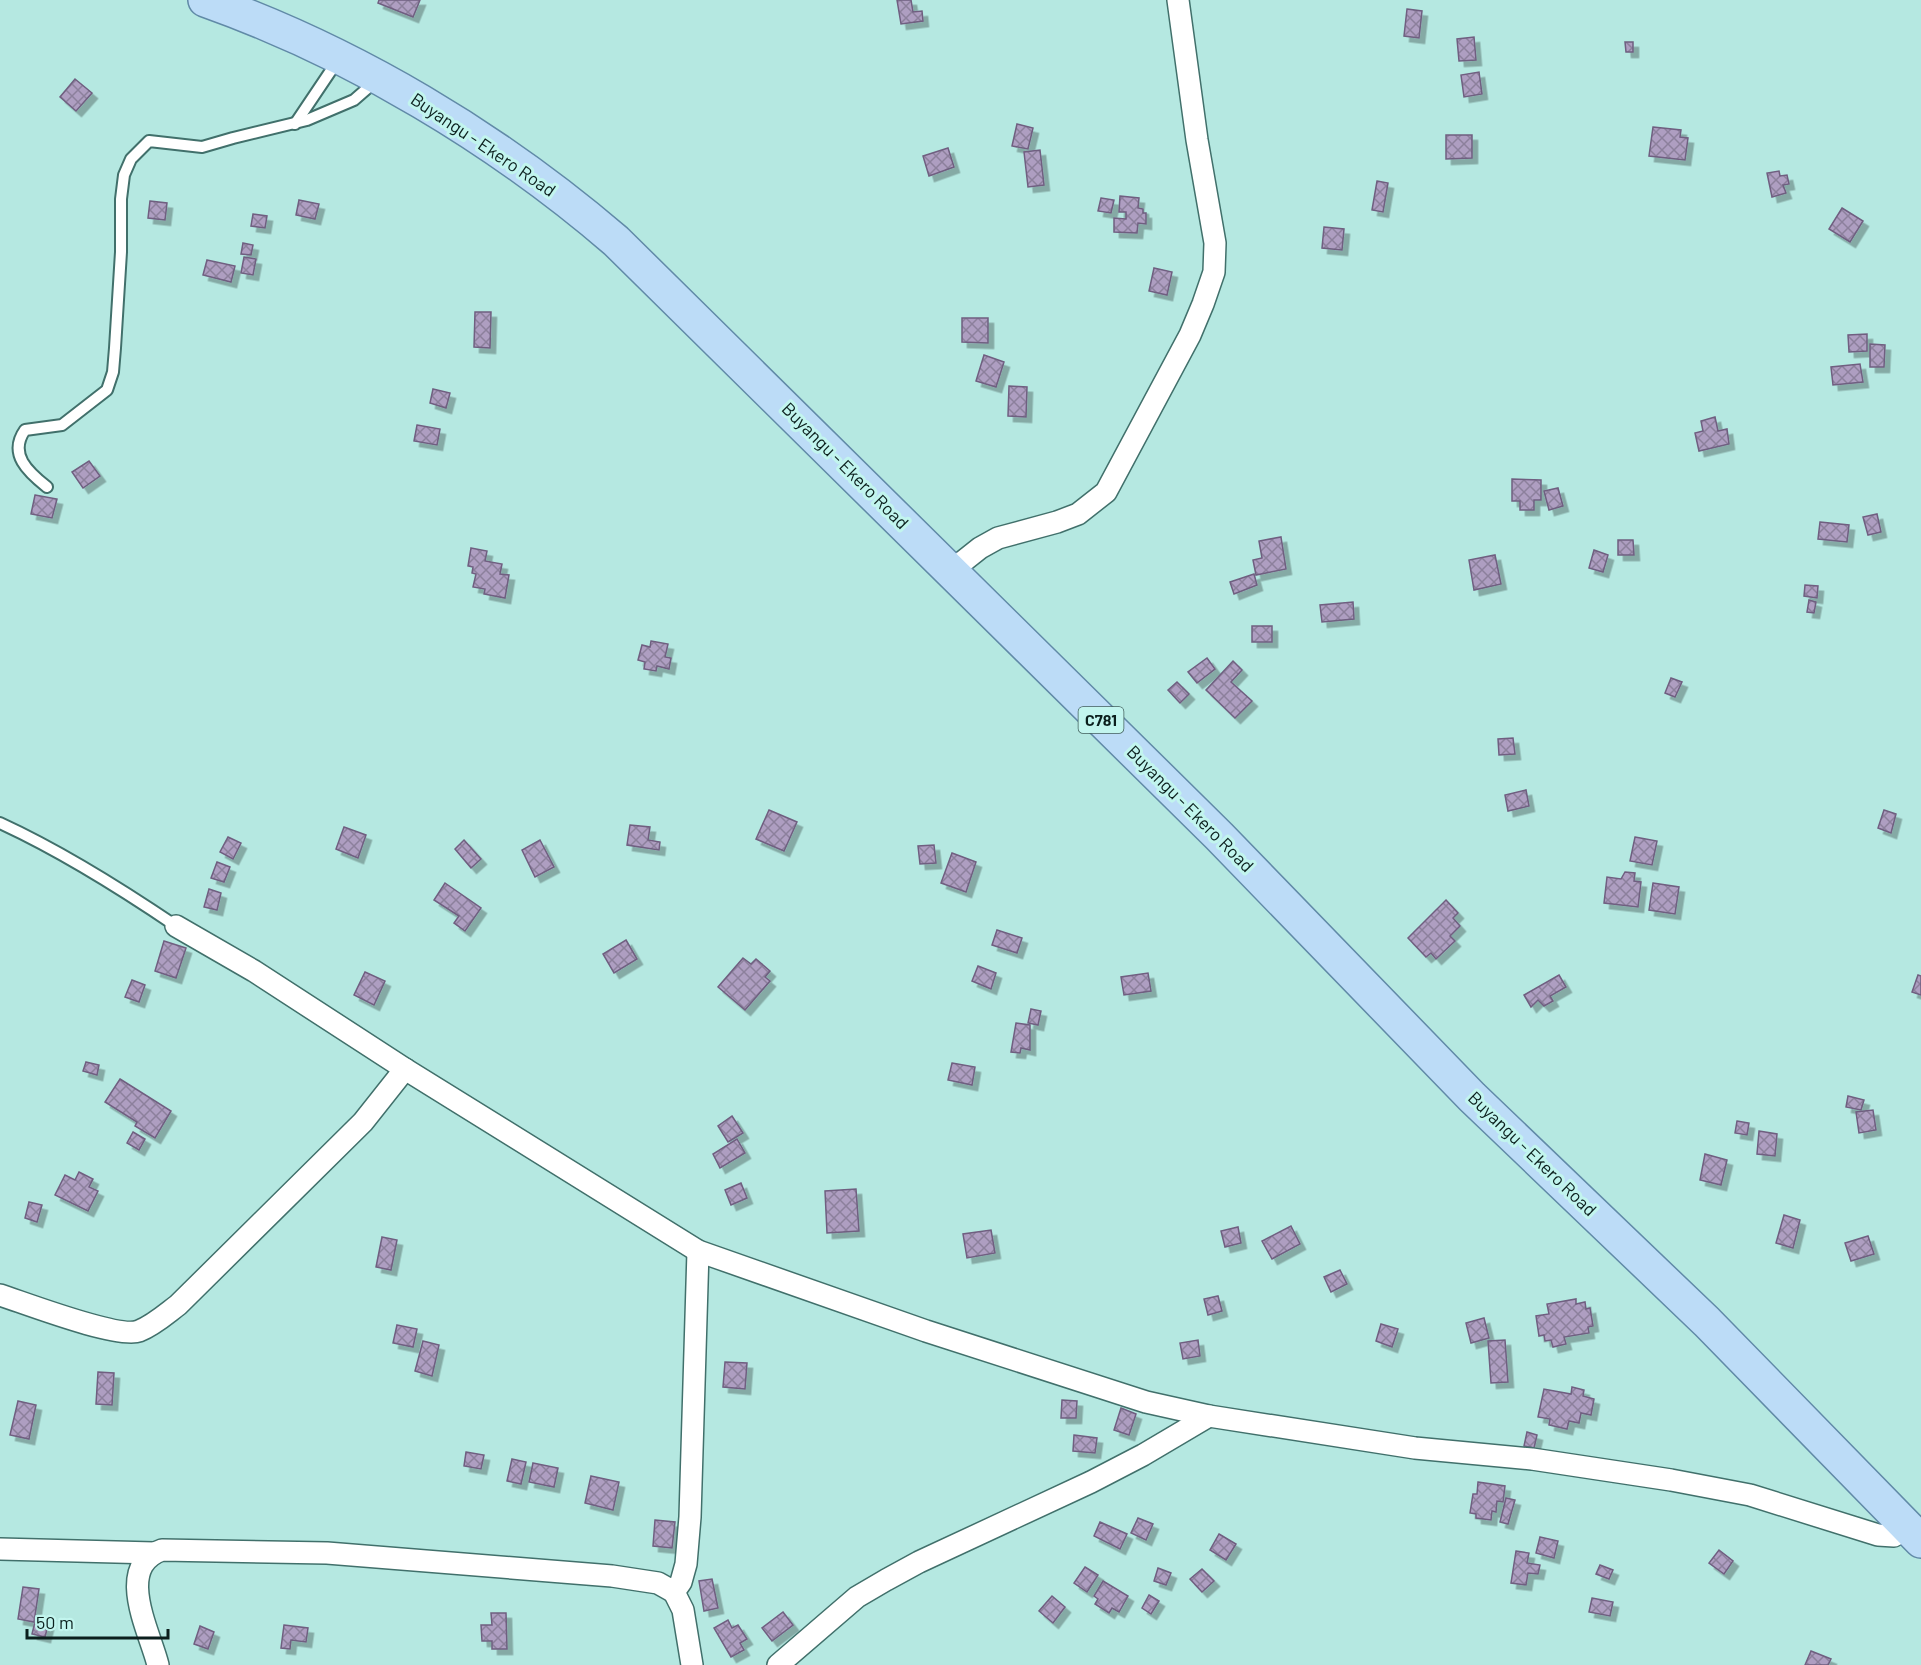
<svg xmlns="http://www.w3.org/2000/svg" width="1921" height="1665" font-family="Barlow,sans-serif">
	<defs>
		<pattern id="building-cross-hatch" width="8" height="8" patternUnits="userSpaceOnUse" patternTransform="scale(1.5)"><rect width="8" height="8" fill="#ae9ec1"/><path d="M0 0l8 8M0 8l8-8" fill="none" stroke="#8c809c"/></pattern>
		<filter id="shadow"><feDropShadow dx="5.5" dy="5.5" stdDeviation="0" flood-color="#0004"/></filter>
	</defs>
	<rect width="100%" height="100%" fill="#b5e8e1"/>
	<g fill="url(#building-cross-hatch)" stroke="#6f5f80" stroke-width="1.5" filter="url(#shadow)">
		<polygon points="379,0 420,0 413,17 378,3"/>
		<polygon points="897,0 911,0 913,12 922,11 923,21 901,24"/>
		<polygon points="1407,9 1422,11 1419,38 1404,36"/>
		<polygon points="1474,37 1476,60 1459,61 1457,39"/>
		<polygon points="1625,42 1633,42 1633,52 1626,52"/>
		<polygon points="1479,72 1482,94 1464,97 1461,75"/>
		<polygon points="75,79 92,93 76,111 60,97"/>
		<polygon points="1017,124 1033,128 1028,149 1012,146"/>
		<polygon points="1653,127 1681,130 1680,137 1688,138 1685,160 1649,156"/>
		<polygon points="1446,135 1472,135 1472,158 1446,159"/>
		<polygon points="948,148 954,167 929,176 923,156"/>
		<polygon points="1040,150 1044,185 1028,187 1024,152"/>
		<polygon points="1779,171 1780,176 1787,175 1789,184 1783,185 1786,193 1772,197 1767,173"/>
		<polygon points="1377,181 1388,183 1383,212 1372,210"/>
		<polygon points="1120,196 1139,198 1138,208 1143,209 1143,213 1146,213 1146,224 1138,223 1137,233 1114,232 1114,218 1126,219 1126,212 1119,212"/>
		<polygon points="1101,198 1114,200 1111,213 1098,211"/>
		<polygon points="299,200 319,204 315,219 296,215"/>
		<polygon points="150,201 167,203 165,220 148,218"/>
		<polygon points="1842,208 1863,221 1850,242 1829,229"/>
		<polygon points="253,214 267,216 265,228 251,226"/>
		<polygon points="1324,227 1344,229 1342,250 1322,248"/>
		<polygon points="243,243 253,245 251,255 241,254"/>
		<polygon points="244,257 256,259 253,275 241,273"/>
		<polygon points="207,260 235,266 231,282 203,275"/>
		<polygon points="1154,268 1172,272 1167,295 1149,291"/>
		<polygon points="475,312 491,312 490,348 474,347"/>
		<polygon points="962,318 988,318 988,343 962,342"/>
		<polygon points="1867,334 1867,351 1849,352 1848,335"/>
		<polygon points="1870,344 1885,345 1884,367 1870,367"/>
		<polygon points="984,355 1004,362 996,387 976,381"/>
		<polygon points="1860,364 1863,382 1833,385 1831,367"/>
		<polygon points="1009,386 1027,387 1026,417 1008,416"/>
		<polygon points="433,389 450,393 446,408 430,403"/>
		<polygon points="1715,417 1718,431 1727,429 1729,444 1699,451 1695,433 1703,431 1701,421"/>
		<polygon points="417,425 440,429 437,445 414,441"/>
		<polygon points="89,461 100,476 83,488 72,472"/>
		<polygon points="1512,479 1541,480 1541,500 1534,500 1534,510 1520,510 1520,501 1512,501"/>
		<polygon points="1558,488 1563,506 1549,510 1544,491"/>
		<polygon points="35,495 57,499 52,518 31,514"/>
		<polygon points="1877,514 1881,532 1868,535 1863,517"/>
		<polygon points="1820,522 1849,525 1847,542 1818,539"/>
		<polygon points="1281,537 1286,569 1256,575 1253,560 1262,558 1259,541"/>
		<polygon points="1618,540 1633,540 1634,555 1618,555"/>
		<polygon points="471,548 487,551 485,561 502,564 500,574 509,575 505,598 484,594 485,589 473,587 476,574 472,573 473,567 468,566"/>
		<polygon points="1594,550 1608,555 1603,572 1589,568"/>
		<polygon points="1495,555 1501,584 1474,590 1469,560"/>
		<polygon points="1254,574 1257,585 1234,594 1230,582"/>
		<polygon points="1805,585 1818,586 1817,598 1804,596"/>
		<polygon points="1809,600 1816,602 1814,613 1807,612"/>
		<polygon points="1353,602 1354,619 1322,622 1320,605"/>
		<rect x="1252" y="626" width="20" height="16"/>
		<polygon points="651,641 668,644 665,657 671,658 669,669 657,666 656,671 644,669 645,662 638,660 642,645 650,647"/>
		<polygon points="1207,658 1215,669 1197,683 1188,672"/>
		<polygon points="1233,661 1242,670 1231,682 1252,701 1235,718 1206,690"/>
		<polygon points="1671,678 1682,682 1675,697 1665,693"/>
		<polygon points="1177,682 1189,694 1180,703 1168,690"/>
		<polygon points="1513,738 1515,754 1499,755 1498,739"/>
		<polygon points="1526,790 1529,806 1508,811 1505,795"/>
		<polygon points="769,810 797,822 784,851 756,839"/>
		<polygon points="1884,810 1896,814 1891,833 1878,828"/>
		<polygon points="630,825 650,827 648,840 660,842 659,850 627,845"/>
		<polygon points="344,827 366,835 358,858 336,849"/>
		<polygon points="228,837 241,843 233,859 220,852"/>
		<polygon points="1635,837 1657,841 1652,865 1630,861"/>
		<polygon points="464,840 481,859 471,868 455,849"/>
		<polygon points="540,840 554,867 535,877 522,850"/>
		<polygon points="934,845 936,863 920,864 918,846"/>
		<polygon points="952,853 976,862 966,892 941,883"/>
		<polygon points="217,862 230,867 224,882 211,878"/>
		<polygon points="1625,872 1635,873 1634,881 1641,882 1638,907 1604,903 1607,877 1621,879"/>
		<polygon points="445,883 481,908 465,931 454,923 459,916 434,900"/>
		<polygon points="1653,883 1679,887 1675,914 1649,910"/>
		<polygon points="209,889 221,893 217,910 204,907"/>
		<polygon points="1446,900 1458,913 1453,918 1460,926 1450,936 1455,941 1436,959 1431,953 1426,957 1408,938"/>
		<polygon points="997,930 1022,938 1017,953 992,945"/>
		<polygon points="626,940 637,959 614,973 603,954"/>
		<polygon points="164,941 186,948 176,978 155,971"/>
		<polygon points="743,958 751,964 756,959 770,971 765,977 770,981 745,1010 718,987"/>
		<polygon points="978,966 996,973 991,989 972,981"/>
		<polygon points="365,972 385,981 374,1005 354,995"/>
		<polygon points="1148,973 1151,991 1124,995 1121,977"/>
		<polygon points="1559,975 1566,987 1550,996 1553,1001 1544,1006 1538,1000 1531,1007 1524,995"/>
		<polygon points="1918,975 1921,976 1921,995 1912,992"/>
		<polygon points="132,980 145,985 139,1002 125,997"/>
		<polygon points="1031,1009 1041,1011 1038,1025 1028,1023"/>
		<polygon points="1016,1023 1030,1025 1030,1050 1021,1048 1020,1053 1011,1052"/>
		<polygon points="86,1062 99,1065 97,1075 83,1071"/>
		<polygon points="952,1063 975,1067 972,1085 948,1080"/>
		<polygon points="120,1079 171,1111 155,1138 135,1126 137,1122 105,1102"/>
		<polygon points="1848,1096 1864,1100 1861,1110 1846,1107"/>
		<polygon points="1873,1110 1876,1130 1859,1133 1856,1112"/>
		<polygon points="732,1116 743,1133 728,1142 718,1126"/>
		<polygon points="1737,1121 1749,1123 1747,1135 1735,1133"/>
		<polygon points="1759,1131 1777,1134 1775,1156 1757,1154"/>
		<polygon points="133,1132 145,1139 139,1150 127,1143"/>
		<polygon points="737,1139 745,1153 720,1168 713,1154"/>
		<polygon points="1705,1154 1727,1160 1721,1185 1700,1180"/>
		<polygon points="79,1172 93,1179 89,1187 98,1191 88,1211 55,1195 65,1175 75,1180"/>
		<polygon points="741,1183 747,1198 731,1205 725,1190"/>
		<polygon points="856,1189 859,1231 827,1233 825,1191"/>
		<polygon points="29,1202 42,1205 37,1222 25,1218"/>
		<polygon points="1784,1215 1800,1220 1793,1248 1776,1243"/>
		<polygon points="1291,1226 1300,1244 1272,1259 1262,1241"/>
		<polygon points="1238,1227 1241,1243 1225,1247 1221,1231"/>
		<polygon points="991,1230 995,1253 967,1258 963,1234"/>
		<polygon points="1868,1236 1874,1254 1851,1261 1845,1243"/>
		<polygon points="382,1237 397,1240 391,1270 376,1267"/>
		<polygon points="1340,1270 1347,1284 1331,1292 1324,1277"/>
		<polygon points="1218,1296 1222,1311 1208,1315 1204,1299"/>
		<polygon points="1576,1299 1576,1304 1585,1302 1586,1309 1590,1308 1593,1326 1588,1327 1589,1333 1564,1337 1566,1344 1553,1347 1551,1340 1545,1341 1544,1335 1539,1336 1536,1316 1549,1314 1547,1304"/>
		<polygon points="1484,1318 1489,1338 1471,1343 1466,1323"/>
		<polygon points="1381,1324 1398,1329 1392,1347 1376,1341"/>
		<polygon points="397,1325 417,1329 413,1347 393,1343"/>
		<polygon points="1198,1340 1200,1356 1183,1359 1180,1343"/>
		<polygon points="1505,1340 1508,1382 1491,1383 1488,1341"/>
		<polygon points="423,1341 439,1345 432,1376 415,1371"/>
		<polygon points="725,1362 747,1363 745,1389 723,1387"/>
		<polygon points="98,1372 114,1373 112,1405 96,1404"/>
		<polygon points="1572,1387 1584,1390 1583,1396 1594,1399 1591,1415 1581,1413 1579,1423 1569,1421 1567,1429 1549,1425 1550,1419 1538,1417 1544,1389 1571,1394"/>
		<polygon points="1062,1400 1077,1401 1076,1418 1061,1418"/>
		<polygon points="18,1401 36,1405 29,1439 10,1435"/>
		<polygon points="1121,1408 1136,1414 1129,1435 1114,1430"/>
		<polygon points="1527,1432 1537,1435 1534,1448 1524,1446"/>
		<polygon points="1074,1435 1097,1438 1095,1453 1073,1451"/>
		<polygon points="466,1452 484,1455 481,1469 464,1466"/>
		<polygon points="512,1459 526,1462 521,1484 507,1481"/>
		<polygon points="533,1463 558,1468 554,1487 529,1482"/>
		<polygon points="591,1476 619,1482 613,1510 585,1503"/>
		<polygon points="1478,1482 1505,1486 1503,1502 1497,1501 1496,1512 1492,1511 1491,1520 1476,1518 1476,1514 1470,1513 1473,1494 1477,1494"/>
		<polygon points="1506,1498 1515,1500 1508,1524 1500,1522"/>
		<polygon points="1138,1518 1153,1524 1146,1540 1131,1533"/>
		<polygon points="655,1520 675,1522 672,1548 653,1546"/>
		<polygon points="1100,1522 1127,1534 1120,1549 1094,1536"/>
		<polygon points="1219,1534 1236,1544 1226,1560 1210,1550"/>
		<polygon points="1540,1537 1558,1541 1554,1558 1536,1553"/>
		<polygon points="1719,1550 1733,1561 1724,1574 1709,1563"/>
		<polygon points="1516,1551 1529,1553 1527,1563 1540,1565 1538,1574 1528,1573 1526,1585 1511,1583"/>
		<polygon points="1600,1565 1613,1570 1609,1579 1596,1574"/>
		<polygon points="1085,1567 1098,1575 1087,1592 1074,1583"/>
		<polygon points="1158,1568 1171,1573 1166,1585 1154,1581"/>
		<polygon points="1202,1569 1214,1581 1202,1592 1190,1579"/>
		<polygon points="712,1579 718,1608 704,1611 699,1581"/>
		<polygon points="1103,1581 1128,1596 1119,1612 1112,1608 1109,1613 1095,1604 1098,1599 1094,1596"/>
		<polygon points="23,1587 39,1589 34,1622 18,1619"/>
		<polygon points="1149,1595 1159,1601 1151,1614 1142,1608"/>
		<polygon points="1052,1596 1065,1607 1053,1623 1039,1611"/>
		<polygon points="1592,1598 1613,1602 1610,1616 1589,1612"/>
		<polygon points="783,1612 793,1625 772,1641 762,1628"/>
		<polygon points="491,1613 506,1613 507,1649 492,1649 492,1641 482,1641 481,1625 492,1625"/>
		<polygon points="728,1620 732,1628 738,1625 747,1639 740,1643 744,1650 731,1657 714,1628"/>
		<polygon points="35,1622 48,1625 45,1637 32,1634"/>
		<polygon points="284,1625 308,1628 306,1642 291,1640 290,1649 281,1648"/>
		<polygon points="200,1626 214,1632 208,1649 194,1644"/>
		<polygon points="1811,1651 1831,1659 1828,1665 1805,1665"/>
	</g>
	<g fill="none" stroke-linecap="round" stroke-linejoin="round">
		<defs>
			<g id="lane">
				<polyline points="295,124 338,60"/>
				<path d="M 47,487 C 28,472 8,454 25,430 L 62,425 L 107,390 L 113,372 L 115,348 L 121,252 L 121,199 L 124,175 L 131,159 L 149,141 L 202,147 L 233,138 L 307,120 L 354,100 L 377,80"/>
				<path d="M 0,823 C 61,851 120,888 176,926"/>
			</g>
			<g id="street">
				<polyline points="951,571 980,548 998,538 1057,522 1078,514 1106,492 1190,335 1203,304 1214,272 1215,243 1197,140 1178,0"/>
				<polyline points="176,926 254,971 405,1069 698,1251 926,1331 1146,1402 1209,1416 1415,1448 1532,1459 1671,1480 1750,1495 1878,1535 1894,1536 1907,1527"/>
				<path d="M 0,1295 C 25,1303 118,1339 139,1331 C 154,1325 166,1314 178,1305 L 363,1122 L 405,1069"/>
				<polyline points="0,1549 154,1553"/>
				<path d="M 158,1665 C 150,1632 114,1567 162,1550 L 327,1553 L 612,1576 L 658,1583 L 674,1592"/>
				<polyline points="692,1665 683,1610 674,1592 681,1582 686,1564 690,1517 698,1251"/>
				<polyline points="778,1665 857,1597 886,1580 919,1562 1091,1482 1143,1455 1209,1416"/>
			</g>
			<path id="primary" d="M 205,0 C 354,53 496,138 616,241 L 1219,836 L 1472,1097 L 1707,1322 L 1921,1541"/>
		</defs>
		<use href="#lane" stroke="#41706b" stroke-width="14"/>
		<use href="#street" stroke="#41706b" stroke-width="24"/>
		<use href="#primary" stroke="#618aa7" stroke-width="36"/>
		<use href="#lane" stroke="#fff" stroke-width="10"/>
		<use href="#street" stroke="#fff" stroke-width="21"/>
		<use href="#primary" stroke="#bcdcf7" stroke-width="33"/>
	</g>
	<g text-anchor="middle" stroke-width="6" stroke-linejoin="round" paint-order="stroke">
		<rect fill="#c2f5ee" stroke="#425f5c" stroke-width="1.5" x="1078.5" y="707" width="45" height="26" rx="4.5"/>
		<g font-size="16" font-weight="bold" fill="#0b1f1d">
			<text x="1101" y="726">C781</text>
		</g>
		<g font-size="18" fill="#0b1f1d" stroke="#c2f5ee">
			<text transform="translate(483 145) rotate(34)" y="6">Buyangu - Ekero Road</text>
			<text transform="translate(845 466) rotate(45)" y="6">Buyangu - Ekero Road</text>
			<text transform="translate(1190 809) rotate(45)" y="6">Buyangu - Ekero Road</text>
			<text transform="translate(1532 1154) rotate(44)" y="6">Buyangu - Ekero Road</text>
		</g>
	</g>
	<path d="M27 1629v9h141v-9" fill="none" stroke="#0b1f1d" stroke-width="3"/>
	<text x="36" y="1629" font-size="18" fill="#0b1f1d" stroke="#c2f5ee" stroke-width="4.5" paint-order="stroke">50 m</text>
</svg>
